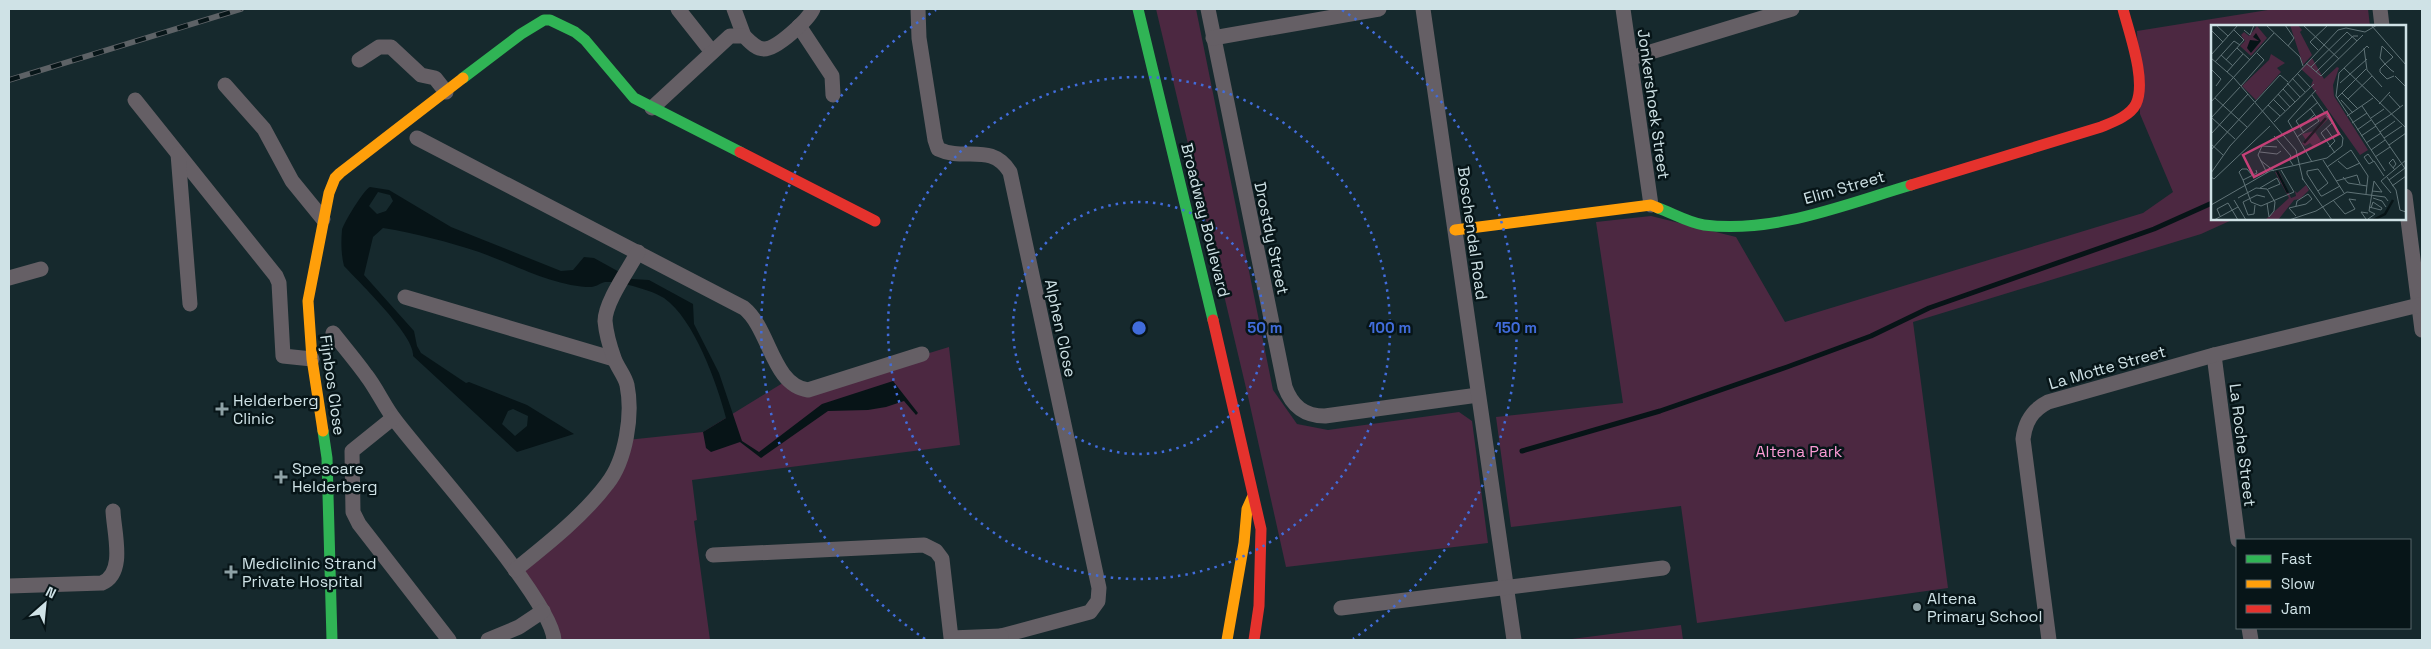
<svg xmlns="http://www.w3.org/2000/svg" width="2431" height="649" font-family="'Space Grotesk',sans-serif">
	<rect width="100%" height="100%" fill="#16292d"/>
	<g fill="#4c2841">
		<polygon points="1156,9 1196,9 1273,390 1297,424 1328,430 1459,412 1472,421 1488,543 1286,567 1247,392"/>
		<polygon points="2274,9 2368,9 2370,26 2212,26 2212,219 2234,219 2201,234 1913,322 1948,588 1697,623 1681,506 1511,527 1496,417 1623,403 1596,222 1651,216 1736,237 1785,322 2143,213 2173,192 2140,114 2137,31"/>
		<polygon points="949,347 960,445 692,480 697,520 694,521 710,640 556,640 518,570 596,498 627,440 703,432 786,381 808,390"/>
		<polygon points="1681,625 1683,640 1564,640"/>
	</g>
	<path fill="#071417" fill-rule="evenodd" d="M 370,187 L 389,190 L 451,227 L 561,271 L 573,270 L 584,257 L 594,258 L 632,279 L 649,280 L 693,304 L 694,324 L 719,373 L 742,441 L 759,452 L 822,404 L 893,381 L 918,413 L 916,415 L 904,401 L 886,407 L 868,410 L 828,411 L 761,458 L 740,442 L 711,452 L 706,448 L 703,432 L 726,418 C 717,383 694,319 664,298 C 652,290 619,281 605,282 C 600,283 596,287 591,287 C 555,287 513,264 479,252 C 448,242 415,233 383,228 L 373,237 L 364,275 L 414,331 L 417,346 L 421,353 L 466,383 L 469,382 L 527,405 L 574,434 L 517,452 L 413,356 C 416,337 359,282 344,266 C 341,254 341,242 342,230 C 343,224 364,189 370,187 ZM 378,192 L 390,195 L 393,201 L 386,211 L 377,214 L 369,206 ZM 513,409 L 528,416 L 527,426 L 515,436 L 502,424 L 508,411 Z"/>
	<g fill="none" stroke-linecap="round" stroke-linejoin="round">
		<polyline stroke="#071417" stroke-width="5" points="1522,451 1660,411 1787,367 1871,336 1929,308 2154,229 2212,203"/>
		<g stroke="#655f65" stroke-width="15">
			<polyline points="678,9 712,52"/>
			<polyline points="734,9 744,36"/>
			<path d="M 918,9 L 919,38 L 935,140 L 938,149 C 965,162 991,142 1010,172 L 1099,588 L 1098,601 L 1090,612 L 1001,636 L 1001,640"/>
			<path d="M 1208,9 L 1285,387 C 1292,406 1304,416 1325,416 L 1478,395"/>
			<polyline points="1423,9 1514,640"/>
			<polyline points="1623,9 1651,205"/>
			<polyline points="2380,9 2382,26"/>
			<polyline points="799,26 832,76 833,95"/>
			<polyline points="1213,38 1379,9"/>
			<polyline points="1631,58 1792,9"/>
			<polyline points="359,60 379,47 391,47 421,75 435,78 446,92"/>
			<polyline points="225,85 264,129 292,181 323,219"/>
			<polyline points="135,100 276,276 279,283 283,356 312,359"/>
			<path d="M 652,108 L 730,36 L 744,36 C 750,42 756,49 764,49 C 777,49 808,20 813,9"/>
			<path d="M 417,138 L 744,308 C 770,329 772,385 808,390 L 922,354"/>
			<polyline points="178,154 190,304"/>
			<polyline points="2405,196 2422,330"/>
			<polyline points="9,278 41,269"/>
			<polyline points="405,297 614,359"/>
			<path d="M 333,333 C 344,347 356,361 366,375 C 377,389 384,406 395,420 C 425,460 552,600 554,640"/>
			<polyline points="2214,355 2238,540"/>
			<polyline points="393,418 352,451 353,512 359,524 449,640"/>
			<polyline points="713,555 924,545 936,551 942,559 951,638 1001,636"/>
			<path d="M 515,570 C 546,545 583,516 607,484 C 626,460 633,415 627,385 C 625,376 617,367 614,358 C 610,347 606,332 605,321 C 605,302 629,269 638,252"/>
			<path d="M 9,586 L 102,583 C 126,573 114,533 113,511"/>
			<polyline points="1341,608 1663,568"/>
			<polyline points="2249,628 2251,640"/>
			<polyline points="488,640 519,627 543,611"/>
			<path d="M 2049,640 L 2023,439 C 2025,422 2032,410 2048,402 L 2214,355 L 2419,305"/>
		</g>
		<g stroke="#30b455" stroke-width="11">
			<polyline points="1138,9 1213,320"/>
			<polyline points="463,78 521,34 544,20 550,20 575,32 585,40 634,98 740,152"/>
			<path d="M 1658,208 C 1672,213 1689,223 1704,225 C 1774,234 1846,204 1911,185"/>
			<polyline points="323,431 327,458 332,640"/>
		</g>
		<g stroke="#ff9f0a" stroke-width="11">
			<polyline points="1455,230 1651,205 1658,208"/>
			<polyline points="323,431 312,359 308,301 329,193 335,178 340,173 463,78"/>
			<polyline points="1227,640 1244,543 1247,509 1252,498"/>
		</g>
		<g stroke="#e5322d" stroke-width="11">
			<polyline points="740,152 875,221"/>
			<path d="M 1911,185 L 2101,127 C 2113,122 2130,116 2136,104 C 2147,81 2129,33 2123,9"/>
			<polyline points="1213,320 1261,529 1259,606 1254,640"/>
		</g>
		<defs>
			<polyline id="rail" points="9,80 241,9"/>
		</defs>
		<use href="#rail" stroke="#5d6266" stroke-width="5.5"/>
		<use href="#rail" stroke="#071518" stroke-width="4" stroke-dasharray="11" stroke-linecap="butt"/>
	</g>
	<g fill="none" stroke="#416cdb" stroke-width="2.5" stroke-dasharray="2.5 5">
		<circle cx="1139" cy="328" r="126"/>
		<circle cx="1139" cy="328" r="251"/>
		<path d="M925 639A377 377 0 0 1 936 10M1342 10A377 377 0 0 1 1353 639"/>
	</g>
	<g fill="#8ea1a5" stroke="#071518" stroke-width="2">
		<path d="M219.5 401.5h5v5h5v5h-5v5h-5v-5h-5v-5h5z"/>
		<path d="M278.5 469.5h5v5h5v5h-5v5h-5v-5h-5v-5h5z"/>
		<path d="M228.5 564.5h5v5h5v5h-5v5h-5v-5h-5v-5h5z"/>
		<circle cx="1917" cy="607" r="5"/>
	</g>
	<g text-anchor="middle" stroke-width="5" stroke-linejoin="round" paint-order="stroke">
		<g font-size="16" fill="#cfe2e6" stroke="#071518">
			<text transform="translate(1654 104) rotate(82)" y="6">Jonkershoek Street</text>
			<text transform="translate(1844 187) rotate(-16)" y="6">Elim Street</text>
			<text transform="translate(1206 220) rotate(76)" y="6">Broadway Boulevard</text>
			<text transform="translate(1473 233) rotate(82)" y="6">Boschendal Road</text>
			<text transform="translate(1272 238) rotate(78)" y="6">Drostdy Street</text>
			<text transform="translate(1061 328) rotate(78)" y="6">Alphen Close</text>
			<text transform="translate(2107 367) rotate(-16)" y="6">La Motte Street</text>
			<text transform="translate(333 385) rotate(82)" y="6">Fijnbos Close</text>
			<text transform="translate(2243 445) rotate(83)" y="6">La Roche Street</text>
		</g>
		<g font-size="16" fill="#cfe2e6" stroke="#071518" text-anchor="start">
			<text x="233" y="406">Helderberg<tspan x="233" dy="18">Clinic</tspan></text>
			<text x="292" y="474">Spescare<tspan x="292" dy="18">Helderberg</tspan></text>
			<text x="242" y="569">Mediclinic Strand<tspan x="242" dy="18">Private Hospital</tspan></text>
			<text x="1927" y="604">Altena<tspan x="1927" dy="18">Primary School</tspan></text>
		</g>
		<g font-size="16" fill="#fa9bd4" stroke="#071518">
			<text x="1799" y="457">Altena Park</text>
		</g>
	</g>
	<g transform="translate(2211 25)">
		<rect width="195" height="195" fill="#16292d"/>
		<path d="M 79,0 L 87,0 L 91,5 L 89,7 L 101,30 L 92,40 ZM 46,1 L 56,13 L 40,31 L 29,21 L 34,16 L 30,10 L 33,7 L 38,11 ZM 60,29 L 74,38 L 66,43 L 70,47 L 45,75 L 31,61 L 58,35 ZM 101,33 L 113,54 L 126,42 L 128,43 L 122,60 L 123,71 L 157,125 L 149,130 L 100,61 L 102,55 L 90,44 ZM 114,88 L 118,93 L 104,107 L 110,116 L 102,121 L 99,118 L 94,121 L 91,118 L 95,115 L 91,109 L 103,106 L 110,98 L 106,93 ZM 68,146 L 80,173 L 85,171 L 84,166 L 86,168 L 95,160 L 98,165 L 89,174 L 83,175 L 67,195 L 54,195 L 78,173 L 64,147 Z" fill="#4c2841"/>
		<path d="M 45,8 L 50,16 L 40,28 L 36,23 L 39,15 L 48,16 L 42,12 Z" fill="#071417"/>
		<path fill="none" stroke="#071417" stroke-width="2.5" d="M 93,118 L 115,93M 66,146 L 77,168M 162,195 L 174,189 L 182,175"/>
		<path fill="none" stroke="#607377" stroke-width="1" d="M 5,0 L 17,11M 55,0 L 89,32 L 92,41M 74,0 L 83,13 L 77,21M 92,0 L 128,34M 160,0 L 195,40M 0,5 L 12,17M 33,5 L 39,10 L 43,0M 26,23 L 39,35M 153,23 L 156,45 L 171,62M 158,23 L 156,21 L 128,48 L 125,71 L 174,146M 107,25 L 99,17 L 117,0M 0,30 L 27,0M 10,30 L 22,41M 0,33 L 23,53 L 85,125 L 92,155M 15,35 L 33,15 L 23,5M 4,37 L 23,16 L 29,20M 95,38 L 110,51 L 152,10M 100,42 L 136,7 L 146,16M 133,43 L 195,103M 0,44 L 10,54 L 5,61M 16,47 L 32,29M 105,47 L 142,11 L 147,11M 183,47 L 180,45 L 174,39 L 169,33 L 171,21 L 182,32 L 181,33 L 174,39 L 169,44 L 169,47 L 176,54 L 183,51M 86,48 L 99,62M 184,51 L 195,62M 81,53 L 94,67M 76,58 L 89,72M 129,58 L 156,34M 30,61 L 53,35 L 46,28M 72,64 L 84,77M 131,68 L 147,84M 67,69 L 79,82M 178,70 L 189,82M 4,73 L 36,102M 126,73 L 155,44M 62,74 L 74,86M 137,74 L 161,51M 130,75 L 142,88M 0,77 L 63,8M 44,77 L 69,50 L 77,57M 168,79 L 179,67M 57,80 L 69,91M 151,81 L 195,145M 179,90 L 192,80M 136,91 L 162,73M 0,92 L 24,114M 0,93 L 29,62M 160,93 L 173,84M 63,97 L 103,59M 121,98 L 110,108 L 124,128M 141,98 L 156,88M 164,100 L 179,90M 89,103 L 103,90M 115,103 L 124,116 L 118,122M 146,105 L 160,95M 169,107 L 184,96M 93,108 L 85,96 L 107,77M 0,109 L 37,69M 63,111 L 80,131 L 78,134 L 82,140M 150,111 L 165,101M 86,112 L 108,96 L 99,83M 173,113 L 191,101M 155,118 L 170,108M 0,119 L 12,130M 178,120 L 195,108M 0,125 L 43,78M 160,125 L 174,115M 49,127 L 66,129 L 70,126M 164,132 L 179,122M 49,135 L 63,146M 112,135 L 133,168M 127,136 L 136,144 L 149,138M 101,137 L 77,96 L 105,65M 158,139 L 163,136 L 173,151M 158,139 L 153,132 L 157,129 L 162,136M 116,142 L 140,125 L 157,151 L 155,169M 182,143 L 185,139 L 182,134 L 178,138 L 184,145M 0,148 L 19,121 L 127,5 L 135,3 L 154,7 L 166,0M 56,148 L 47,130 L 51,121 L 66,122M 0,152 L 3,154 L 59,101M 132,152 L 137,158 L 156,161M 176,152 L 185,165 L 189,185 L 195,187M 91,153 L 121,195M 32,155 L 40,177 L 50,181 L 83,167 L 70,145M 32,155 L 28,147 L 31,144 L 36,144 L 41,150M 32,155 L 46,148 L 45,145M 178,155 L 194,143M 125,156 L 146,150 L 149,159M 181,161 L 195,151M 49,163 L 66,153 L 69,159 L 57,164M 107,166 L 117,158 L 107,144 L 96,146 L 96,149 L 110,171 L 111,171 L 129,161M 161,166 L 171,167 L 163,156M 180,168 L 170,156 L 195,135M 27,173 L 45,163 L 56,164 L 64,177 L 63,186 L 58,192 L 56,178M 162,173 L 171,176 L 175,182M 23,175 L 35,195M 122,175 L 134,189 L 144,184 L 138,174 L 145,175M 0,180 L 59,146 L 116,133 L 131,121 L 132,113 L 101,70M 44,180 L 43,189 L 37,190 L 32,177 L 46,170 L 54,172M 158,182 L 170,185 L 171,183 L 162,177 L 160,183M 158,186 L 163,156M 9,191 L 6,184 L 17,178 L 27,195M 85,191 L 78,183 L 95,179 L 101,174 L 97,169 L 86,176 L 85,181M 155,194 L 150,187 L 157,188M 157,194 L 164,189 L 158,186M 3,195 L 27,182M 78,195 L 105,186 L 136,167 L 174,172 L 177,176"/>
		<path fill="#c54077" fill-opacity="0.15" stroke="#c54077" stroke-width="2.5" d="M 116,87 L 128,109 L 43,152 L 32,130 Z"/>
		<rect width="195" height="195" fill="none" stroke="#cfe2e6" stroke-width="2.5"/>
	</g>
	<circle cx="1139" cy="328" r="8" fill="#416cdb" stroke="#071518" stroke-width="2.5"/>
	<g font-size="15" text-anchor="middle" font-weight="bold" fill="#416cdb" stroke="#071518" stroke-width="5" stroke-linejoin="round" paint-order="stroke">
		<text x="1265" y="333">50 m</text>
		<text x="1390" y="333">100 m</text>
		<text x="1516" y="333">150 m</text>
	</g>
	<rect width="2431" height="649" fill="none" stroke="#cfe2e6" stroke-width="20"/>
	<rect x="2236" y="539" width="175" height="90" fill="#071518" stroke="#57676a"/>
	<rect x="2246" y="555" width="25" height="8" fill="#30b455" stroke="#57676a"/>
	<text x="2281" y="564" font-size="15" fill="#cfe2e6">Fast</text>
	<rect x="2246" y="580" width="25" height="8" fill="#ff9f0a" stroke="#57676a"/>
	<text x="2281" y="589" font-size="15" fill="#cfe2e6">Slow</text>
	<rect x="2246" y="605" width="25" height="8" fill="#e5322d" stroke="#57676a"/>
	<text x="2281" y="614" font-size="15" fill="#cfe2e6">Jam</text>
	<g transform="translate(45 604) rotate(27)" stroke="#071518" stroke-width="4" paint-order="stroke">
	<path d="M0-4L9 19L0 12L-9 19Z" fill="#cfe2e6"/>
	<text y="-8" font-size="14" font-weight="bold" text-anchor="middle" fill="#cfe2e6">N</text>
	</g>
</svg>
